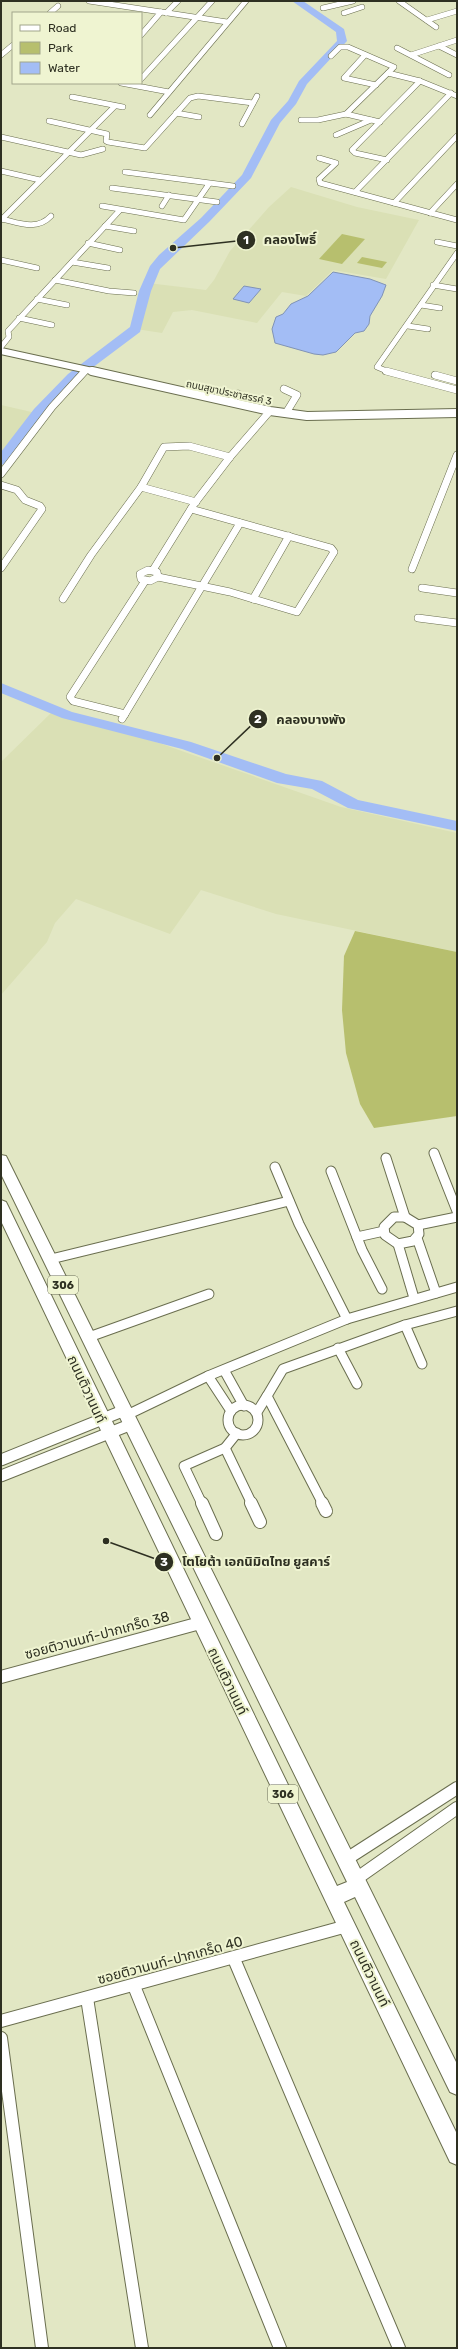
<svg xmlns="http://www.w3.org/2000/svg" width="458" height="2349" font-family="Rubik,'Noto Sans Thai',sans-serif">
	<rect width="100%" height="100%" fill="#e2e7c4"/>
	<g fill="#dae0b5">
		<polygon points="291,187 357,207 419,220 386,279 333,270 306,296 282,292 257,323 192,310 173,312 162,333 136,329 148,283 206,290 214,280 230,251 269,207"/>
		<polygon points="1,405 36,413 1,459"/>
		<polygon points="52,712 159,743 341,807 457,833 457,952 276,914 201,890 170,934 76,899 55,923 47,942 1,995 1,762"/>
	</g>
	<g fill="#b7bf6e">
		<polygon points="342,234 365,239 342,264 319,259"/>
		<polygon points="362,257 387,262 382,268 357,263"/>
		<polygon points="355,931 457,952 457,1116 374,1128 360,1104 346,1053 342,1010 344,956"/>
	</g>
	<g fill="#a3bdf5" stroke="#8093b6">
		<polygon points="333,272 370,279 386,285 382,296 370,316 369,324 364,331 355,333 336,352 323,355 314,354 275,343 272,329 276,317 283,314 291,304 308,296"/>
		<polygon points="244,286 261,289 249,303 233,299"/>
	</g>
	<g fill="none" stroke-linecap="round" stroke-linejoin="round">
		<g fill="#a3bdf5" fill-rule="evenodd">
			<polygon points="292,1 303,1 344,29 347,41 307,84 296,104 280,123 251,178 209,222 160,269 151,291 140,332 76,380 44,415 6,464 1,465 1,452 34,409 68,374 130,327 139,291 150,266 159,255 201,218 242,175 271,120 288,101 299,81 337,41 336,32"/>
			<polygon points="1,683 72,712 191,742 286,774 322,781 358,800 457,821 457,831 348,808 312,789 277,783 182,749 62,718 1,693"/>
		</g>
		<defs>
			<g id="minor-far3">
				<polyline points="89,1 227,22"/>
				<polyline points="399,1 436,27"/>
				<polyline points="323,8 353,1"/>
				<polyline points="50,13 58,6"/>
				<polyline points="166,13 178,1"/>
				<polyline points="344,13 362,7"/>
				<polyline points="427,20 457,11"/>
				<polyline points="141,35 161,12"/>
				<polyline points="439,46 457,55"/>
				<polyline points="397,48 449,75"/>
				<polyline points="1,55 13,45"/>
				<polyline points="365,55 344,78 376,85"/>
				<polyline points="411,55 457,40"/>
				<polyline points="331,56 340,47 348,47 394,67 346,114"/>
				<polyline points="388,73 420,81 457,96"/>
				<polyline points="141,79 212,1"/>
				<polyline points="121,83 169,92"/>
				<polyline points="72,97 123,107"/>
				<polyline points="176,113 199,117"/>
				<polyline points="150,115 246,1"/>
				<polyline points="301,120 318,120 346,114 380,122"/>
				<polyline points="49,121 107,134 106,141 108,142 145,148 190,98 198,96 253,103"/>
				<polyline points="242,124 257,96"/>
				<polyline points="336,135 371,120"/>
				<polyline points="1,137 81,155 103,149"/>
				<polyline points="319,158 336,163 319,179 320,183 457,220"/>
				<polyline points="387,160 355,153 352,150 420,81"/>
				<polyline points="1,171 40,180"/>
				<polyline points="125,172 233,186"/>
				<polyline points="112,188 217,202"/>
				<polyline points="355,192 451,93"/>
				<polyline points="394,203 457,136"/>
				<polyline points="102,206 184,220 209,184"/>
				<polyline points="162,206 169,195"/>
				<polyline points="430,213 457,184"/>
				<path d="M 2,219 C 19,223 37,231 51,216"/>
				<polyline points="1,220 115,106"/>
				<polyline points="105,226 134,231"/>
				<polyline points="437,242 457,246"/>
				<polyline points="88,243 120,250"/>
				<polyline points="1,260 37,268"/>
				<polyline points="72,262 108,268"/>
				<polyline points="55,280 109,291 134,293"/>
				<polyline points="433,285 457,289"/>
				<polyline points="37,299 67,305"/>
				<polyline points="421,305 440,308"/>
				<polyline points="19,318 52,325"/>
				<polyline points="408,326 428,329"/>
				<polyline points="1,347 9,337 8,331 120,210"/>
				<polyline points="84,372 86,370"/>
				<polyline points="389,372 377,367 457,253"/>
			</g>
			<g id="minor-far2">
				<polyline points="386,371 457,390"/>
				<polyline points="435,375 457,381"/>
				<polyline points="284,389 297,395 286,413"/>
				<polyline points="230,402 238,394"/>
				<polyline points="1,474 52,407 85,371"/>
				<polyline points="1,485 17,490 25,500 40,506 42,509 1,568"/>
				<polyline points="196,502 141,487 164,447 189,446 230,457"/>
				<polyline points="412,569 457,455"/>
				<polygon points="148,570 157,572 158,577 150,581 141,579 140,574"/>
				<polyline points="153,570 194,504 230,457 270,411"/>
				<polyline points="158,577 230,592 297,612 334,552 331,548 191,509"/>
				<polyline points="422,588 457,593"/>
				<polyline points="63,599 91,555 141,487"/>
				<polyline points="253,599 289,536"/>
				<polyline points="418,618 457,623"/>
				<polyline points="125,714 73,701 70,697 145,581"/>
				<polyline points="122,719 240,523"/>
			</g>
			<g id="minor-far1">
				<polyline points="434,1153 457,1211"/>
				<polyline points="386,1158 405,1217"/>
				<polyline points="275,1167 299,1224 347,1319"/>
				<polyline points="331,1171 362,1250 382,1289"/>
				<polygon points="394,1217 405,1217 418,1225 419,1234 413,1241 398,1244 385,1235 384,1227"/>
				<polyline points="418,1225 457,1217"/>
				<polyline points="357,1237 384,1231"/>
				<polyline points="417,1238 436,1293"/>
				<polyline points="398,1244 414,1298"/>
				<polyline points="51,1259 289,1201"/>
				<polyline points="405,1325 422,1364"/>
				<polyline points="89,1337 209,1294"/>
				<polyline points="338,1348 357,1384"/>
				<polyline points="224,1370 244,1406"/>
				<polyline points="208,1376 231,1411"/>
				<circle cx="243" cy="1420" r="15"/>
				<polyline points="257,1412 267,1396"/>
				<polyline points="127,1415 208,1376 347,1319 457,1287"/>
				<polyline points="225,1448 252,1504"/>
				<polyline points="202,1504 184,1466 225,1448 237,1433"/>
				<polyline points="323,1504 267,1396 283,1369 405,1325 457,1311"/>
			</g>
			<g id="minor">
				<polyline points="202,1503 216,1534"/>
				<polyline points="251,1503 260,1522"/>
				<polyline points="322,1503 326,1511"/>
				<polyline points="1,1677 200,1623"/>
				<polyline points="345,1860 457,1788"/>
				<polyline points="356,1879 457,1808"/>
				<polyline points="234,1959 399,2348"/>
				<polyline points="134,1986 280,2348"/>
				<polyline points="87,1998 142,2348"/>
				<polyline points="1,2021 347,1926"/>
				<polyline points="1,2038 42,2348"/>
			</g>
			<polyline id="tertiary-far2" points="1,351 97,372"/>
			<polyline id="tertiary-far1" points="92,371 270,411 307,416 457,413"/>
			<g id="tertiary">
				<polyline points="1,1460 125,1410"/>
				<polyline points="1,1476 132,1424"/>
			</g>
			<polygon id="primary" points="1,1155 6,1156 8,1160 457,2064 457,2095 450,2092 355,1897 344,1902 457,2134 457,2165 450,2162 1,1221 1,1200 6,1202 8,1206 337,1886 347,1882 1,1174"/>
		</defs>
		<use href="#minor-far3" stroke="#6a6e4f" stroke-width="6"/>
		<use href="#minor-far2" stroke="#6a6e4f" stroke-width="8"/>
		<use href="#minor-far1" stroke="#6a6e4f" stroke-width="11"/>
		<use href="#minor" stroke="#6a6e4f" stroke-width="14"/>
		<use href="#tertiary-far2" stroke="#6a6e4f" stroke-width="8"/>
		<use href="#tertiary-far1" stroke="#6a6e4f" stroke-width="10"/>
		<use href="#tertiary" stroke="#6a6e4f" stroke-width="13"/>
		<use href="#primary" stroke="#6a6e4f" stroke-width="2"/>
		<use href="#minor-far3" stroke="#fff" stroke-width="5"/>
		<use href="#minor-far2" stroke="#fff" stroke-width="7"/>
		<use href="#minor-far1" stroke="#fff" stroke-width="9"/>
		<use href="#minor" stroke="#fff" stroke-width="12"/>
		<use href="#tertiary-far2" stroke="#fff" stroke-width="6"/>
		<use href="#tertiary-far1" stroke="#fff" stroke-width="8"/>
		<use href="#tertiary" stroke="#fff" stroke-width="11"/>
		<use href="#primary" fill="#fff" fill-rule="evenodd"/>
	</g>
	<g text-anchor="middle" stroke-width="4" stroke-linejoin="round" paint-order="stroke">
		<g font-size="10" fill="#2e3022" stroke="#eff4d1">
			<text transform="translate(229 392) rotate(12)" y="4">ถนนสุขาประชาสรรค์ 3</text>
		</g>
		<g fill="#eff4d1" stroke="#686b56" stroke-width="1">
			<rect x="48" y="1276" width="30" height="18" rx="3"/>
			<rect x="268" y="1785" width="30" height="18" rx="3"/>
		</g>
		<g font-size="11" font-weight="bold" fill="#2e3022">
			<text x="63" y="1289">306</text>
			<text x="283" y="1798">306</text>
		</g>
		<g font-size="14" fill="#2e3022" stroke="#eff4d1">
			<text transform="translate(87 1389) rotate(65)" y="5">ถนนติวานนท์</text>
			<text transform="translate(97 1635) rotate(-15)" y="5">ซอยติวานนท์-ปากเกร็ด 38</text>
			<text transform="translate(228 1681) rotate(64)" y="5">ถนนติวานนท์</text>
			<text transform="translate(170 1960) rotate(-15)" y="5">ซอยติวานนท์-ปากเกร็ด 40</text>
			<text transform="translate(370 1973) rotate(64)" y="5">ถนนติวานนท์</text>
		</g>
	</g>
	<path fill="none" stroke="#2e3022" stroke-width="1.5" d="M173 248L246 240M217 758L258 719M106 1541L164 1562"/>
	<g fill="#2e3022" stroke="#eff4d1" stroke-width="1.5">
		<circle cx="173" cy="248" r="4"/>
		<circle cx="217" cy="758" r="4"/>
		<circle cx="106" cy="1541" r="4"/>
		<circle cx="246" cy="240" r="10"/>
		<circle cx="258" cy="719" r="10"/>
		<circle cx="164" cy="1562" r="10"/>
	</g>
	<g font-size="12" text-anchor="middle" font-weight="bold" fill="#fff">
		<text x="246" y="244">1</text>
		<text x="258" y="723">2</text>
		<text x="164" y="1566">3</text>
	</g>
	<g font-size="13" text-anchor="middle" font-weight="bold" fill="#2e3022" stroke="#eff4d1" stroke-width="4" stroke-linejoin="round" paint-order="stroke">
		<text x="290" y="244">คลองโพธิ์</text>
		<text x="311" y="724">คลองบางพัง</text>
		<text x="256" y="1566">โตโยต้า เอกนิมิตไทย ยูสคาร์</text>
	</g>
	<rect width="458" height="2349" fill="none" stroke="#2e3022" stroke-width="4"/>
	<rect x="12" y="12" width="130" height="72" fill="#eff4d1" stroke="#a2a68b"/>
	<rect x="20" y="25" width="20" height="6" fill="#ffffff" stroke="#a2a68b"/>
	<text x="48" y="32" font-size="12" fill="#2e3022">Road</text>
	<rect x="20" y="42" width="20" height="12" fill="#b7bf6e" stroke="#a2a68b"/>
	<text x="48" y="52" font-size="12" fill="#2e3022">Park</text>
	<rect x="20" y="62" width="20" height="12" fill="#a3bdf5" stroke="#a2a68b"/>
	<text x="48" y="72" font-size="12" fill="#2e3022">Water</text>
</svg>
